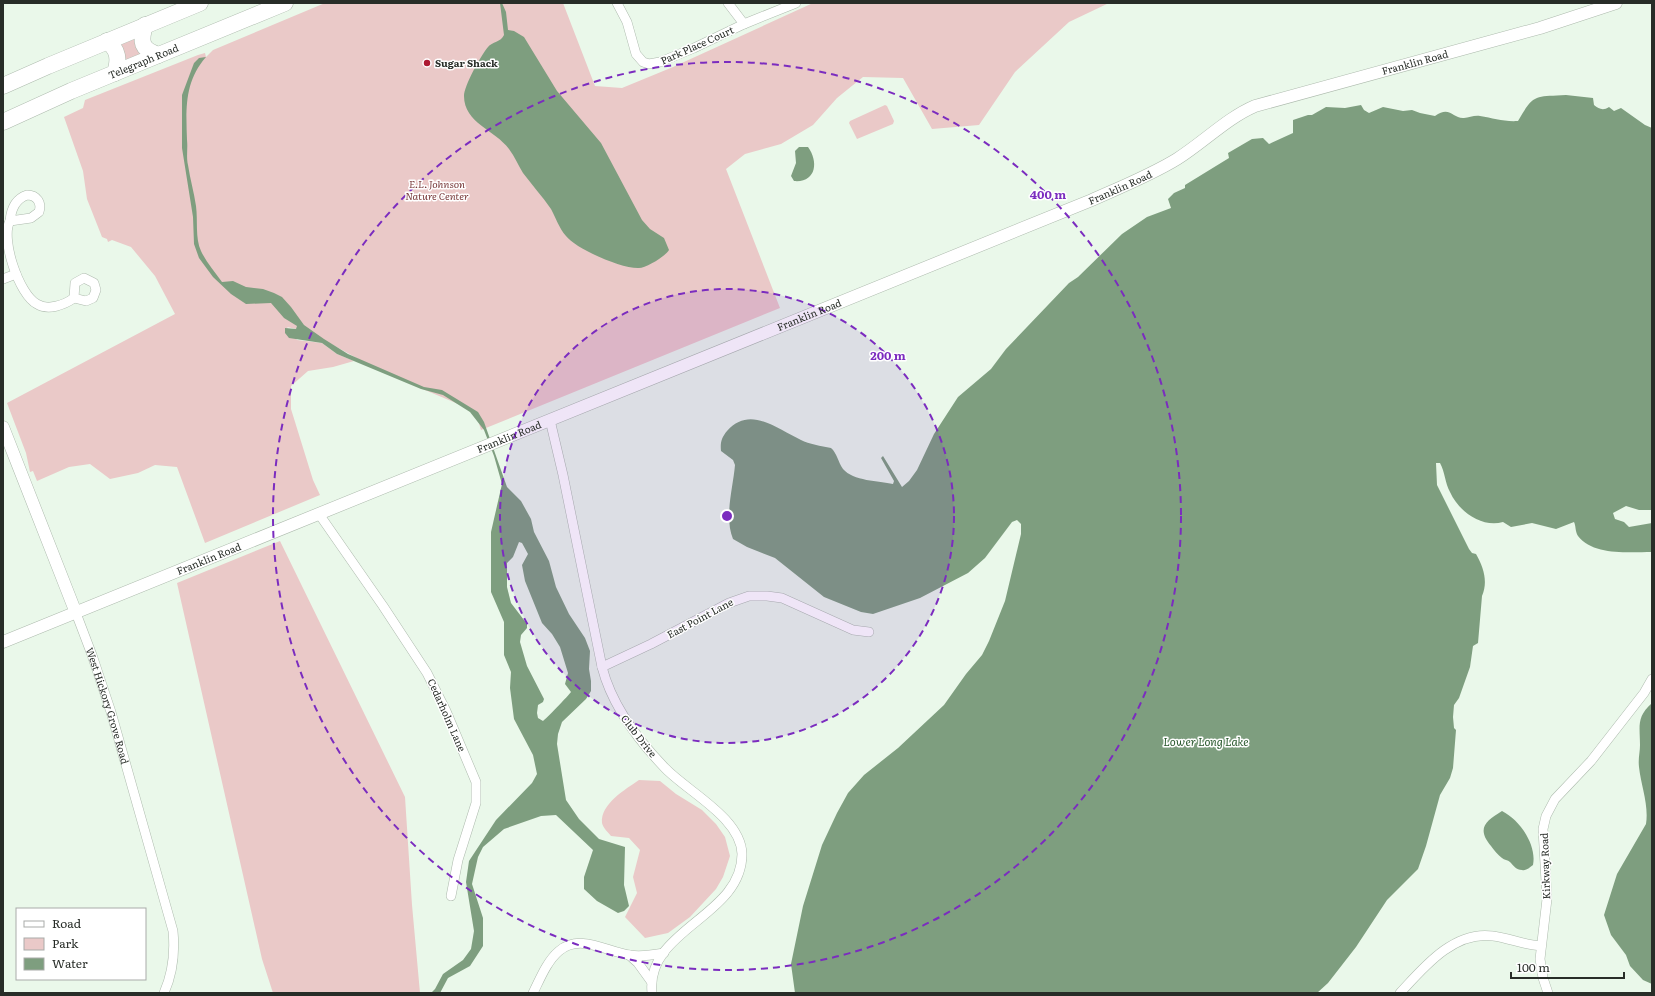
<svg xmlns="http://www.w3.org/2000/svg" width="1655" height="996" font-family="Literata,serif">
	<rect width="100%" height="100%" fill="#eaf8ea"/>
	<g fill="#eac9c8">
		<polygon points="325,3 563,3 595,86 622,88 673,67 813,3 1109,3 1069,22 1015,72 979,125 932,129 903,78 863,77 837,98 813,125 781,144 745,154 726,169 780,308 481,430 477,417 463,406 382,372 333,345 296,329 287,327 297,340 322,343 337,354 354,361 333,367 308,371 291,386 291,409 313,480 320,495 205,543 177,467 155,465 138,473 110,479 90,464 69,467 37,481 33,471 30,472 26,453 7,403 175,314 155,276 131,247 112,240 108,242 107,239 102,237 87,199 83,171 64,117 83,108 85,100 198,55 205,53 206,57 213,50"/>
		<polygon points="136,38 141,55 124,62 120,44"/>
		<polygon points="885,105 887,106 894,121 893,124 857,139 849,123 850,121"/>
		<polygon points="280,541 405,797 412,905 420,993 273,993 262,959 177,583"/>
		<path d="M 639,780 L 660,781 L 676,794 L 702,810 L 716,824 L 725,837 L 730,856 L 723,877 L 716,889 L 690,917 L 668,933 L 645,938 L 625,917 L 637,893 L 633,877 L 640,850 L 629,838 L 611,836 C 608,832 603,828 602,823 C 600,804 626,789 639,780 Z"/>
	</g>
	<g fill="#7e9e7f" fill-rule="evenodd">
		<path d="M 500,3 L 502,3 L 506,12 L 508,30 L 514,31 L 524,37 L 557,91 L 601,143 L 642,220 L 650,229 L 664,238 L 669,250 C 666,256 646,268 639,268 C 622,269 576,249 566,236 C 559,228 556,218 551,209 C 542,196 532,185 523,173 C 518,165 515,157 509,149 C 495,130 464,123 464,96 C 464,86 481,55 488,47 C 492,42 501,42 504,35 Z"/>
		<path d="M 206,57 C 184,82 186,110 187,140 C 188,149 186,156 188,165 C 190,179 194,192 196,206 C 198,221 195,238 201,251 C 206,262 215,272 222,282 L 233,281 L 246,287 L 263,289 L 274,293 L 282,297 L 291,307 L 304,325 L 324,339 L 348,354 L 424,387 L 442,390 L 478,412 L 484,422 L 507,487 L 521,501 L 531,519 L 534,532 L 549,561 L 556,587 L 569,614 L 585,638 L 590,651 L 589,669 L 591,681 L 591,691 L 586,699 L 562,722 L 558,734 L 557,744 L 566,800 L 579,819 L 599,839 L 625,847 L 624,885 L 629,906 L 624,911 L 618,913 L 597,901 L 584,889 L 584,877 L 593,850 L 556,815 L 541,816 L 504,829 L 483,847 L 478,857 L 472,884 L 483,918 L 483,946 L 470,966 L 448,978 L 440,993 L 431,993 L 435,989 L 443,974 L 463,960 L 471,949 L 474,931 L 466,882 L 469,861 L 496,820 L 532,783 L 537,774 L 533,755 L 514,719 L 510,688 L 511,672 L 504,655 L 504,622 L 491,592 L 491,532 L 502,484 L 494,456 L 484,430 L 470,412 L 443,395 L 421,389 L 337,354 L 322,343 L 289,338 L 285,333 L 285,328 L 296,329 L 297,326 L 284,318 L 271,303 L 246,304 L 231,294 L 213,277 L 199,258 L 194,244 L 193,217 L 182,148 L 182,95 L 194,63 L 199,58 ZM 519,542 L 522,543 L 528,554 L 522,565 L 525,581 L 542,623 L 552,634 L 560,647 L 568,673 L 565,684 L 571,692 C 569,695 545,720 543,721 L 538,718 L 537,713 L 538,705 L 543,702 L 544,699 L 527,666 L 520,642 L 521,635 L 527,628 L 527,624 L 511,603 L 507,587 L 507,563 L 513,557 Z"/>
		<path d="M 1566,95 L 1593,98 L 1594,105 C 1599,109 1603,111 1609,107 L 1614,111 L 1621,108 L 1645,125 L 1652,128 L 1652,510 L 1639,510 L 1626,506 L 1613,513 L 1615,519 L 1624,522 L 1629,527 L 1652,523 L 1652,552 C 1630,552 1593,556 1578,536 C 1575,531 1576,526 1574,522 L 1556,529 L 1532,523 L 1511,527 L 1503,522 C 1482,528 1459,512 1450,492 C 1445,483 1445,472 1440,463 L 1436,463 L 1437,485 L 1469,549 L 1472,553 L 1476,554 C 1484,568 1488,582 1482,596 L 1478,643 L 1473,646 L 1470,667 L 1459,698 L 1454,705 L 1453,717 L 1454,728 L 1456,730 L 1453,768 L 1450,778 L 1440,795 L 1426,846 L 1418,869 L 1387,900 L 1356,947 L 1328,983 L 1317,993 L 795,993 L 791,964 L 803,906 L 822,845 L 837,813 L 848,793 L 864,775 L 898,748 L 944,705 L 966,674 L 982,655 L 989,641 L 1005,601 L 1021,534 L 1021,524 L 1017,520 L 1012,522 L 985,558 L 968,573 L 920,598 L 873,614 L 861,612 L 824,597 L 775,558 L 747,547 L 733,539 C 724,517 733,488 735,465 L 733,460 L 721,451 C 720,442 722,437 727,431 C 750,405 777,429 801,440 C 809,444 821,446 831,448 C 837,453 838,462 843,469 C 853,481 879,481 893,484 L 894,481 L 881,458 L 883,456 L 902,487 L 909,481 L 917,470 L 934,434 L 958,397 L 991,369 L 1006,349 L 1069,283 L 1078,277 L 1122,234 L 1147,217 L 1171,208 L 1168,199 L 1174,193 L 1185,188 L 1185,185 L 1229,158 L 1228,153 L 1252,139 L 1263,138 L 1269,144 L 1293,133 L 1293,120 L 1308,115 L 1312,115 L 1326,107 L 1345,108 L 1361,105 L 1364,110 L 1369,113 L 1383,107 L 1403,111 L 1412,110 L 1420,113 L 1435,116 C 1450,105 1453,119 1464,118 C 1469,118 1474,115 1480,116 C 1493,118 1504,122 1518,121 C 1534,93 1535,97 1566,95 Z"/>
		<path d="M 799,147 L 808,147 C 819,162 816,183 794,181 L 791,176 L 796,163 L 795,151 Z"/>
		<path d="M 1652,703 L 1652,984 L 1643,980 L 1630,966 L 1626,955 L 1611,935 L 1604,915 L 1617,874 L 1646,824 C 1649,805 1641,786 1639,767 C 1638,759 1640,752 1640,745 C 1640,727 1636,717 1652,703 Z"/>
		<path d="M 1502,811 C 1520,820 1537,845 1533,865 C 1529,868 1526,871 1522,870 C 1516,870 1514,866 1510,862 C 1508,860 1504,860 1502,858 C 1498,855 1494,850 1491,846 C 1476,828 1486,821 1502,811 Z"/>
	</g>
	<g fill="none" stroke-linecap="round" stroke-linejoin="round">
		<defs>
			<g id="street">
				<polyline points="617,3 627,22 636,54 643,62 649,64 660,62 694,48 744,24 796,3"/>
				<polyline points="728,3 744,24"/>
				<path d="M 27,195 C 37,195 42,203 39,212 L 31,218 L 10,221 C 11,210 15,199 27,195 Z"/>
				<path d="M 10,221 C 0,238 19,295 37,304 C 48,311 64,305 74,298"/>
				<polygon points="84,278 94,283 96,290 93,298 86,301 74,298 75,283"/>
				<polyline points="3,279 16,274"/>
				<path d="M 550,420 L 563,475 L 602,667 C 612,706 637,739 665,768 C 688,792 741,818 742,854 C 742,917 645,929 652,993"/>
				<polyline points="319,514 383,606 427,673 446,711 476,782 476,803 458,860 451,896"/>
				<path id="s1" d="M 76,613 L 92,655 L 111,712 L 173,931 C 175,952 173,973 164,993"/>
				<polyline points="602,667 651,644 729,603 749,596 767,596 782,598 853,630 869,632"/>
				<polyline points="629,955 638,963 651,981"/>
				<path d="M 533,993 C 540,979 547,961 559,951 C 580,933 607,952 630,955 C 641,957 652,955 664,953"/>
				<path d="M 1400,993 C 1423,968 1454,930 1493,936 C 1509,938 1524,945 1541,946"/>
				<polyline points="1548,993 1543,978 1540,959 1547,899 1543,829 1546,816 1555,799 1591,761 1644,693 1652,679"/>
			</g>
			<g id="secondary">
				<polyline points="3,427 76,613"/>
				<path id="s2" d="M 3,642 L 1092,200 C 1121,187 1151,175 1177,159 C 1204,142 1227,118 1255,106 L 1540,28 L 1616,3"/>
			</g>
			<g id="highway">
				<path d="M 145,25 C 140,42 141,49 158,55"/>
				<path d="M 107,41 C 119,50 119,60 115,73"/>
				<polyline points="3,86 48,66 200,3"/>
				<path id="s3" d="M 3,122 L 71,91 L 285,3"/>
			</g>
		</defs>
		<use href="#street" stroke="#adbaad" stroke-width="10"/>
		<use href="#secondary" stroke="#adbaad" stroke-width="13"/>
		<use href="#highway" stroke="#adbaad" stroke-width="17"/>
		<use href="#street" stroke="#fff" stroke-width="9"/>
		<use href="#secondary" stroke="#fff" stroke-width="12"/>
		<use href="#highway" stroke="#fff" stroke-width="16"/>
	</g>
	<circle cx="727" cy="516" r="227" fill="#7b2cbf" fill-opacity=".12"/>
	<g fill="none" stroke="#7b2cbf" stroke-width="2" stroke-dasharray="7 5">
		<circle cx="727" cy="516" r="227"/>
		<circle cx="727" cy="516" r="454"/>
	</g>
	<circle fill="#ad1932" stroke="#fff" stroke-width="1.5" cx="427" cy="63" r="4"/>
	<g text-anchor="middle" stroke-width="3" stroke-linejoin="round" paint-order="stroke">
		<g font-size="10" fill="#282d28" stroke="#fff">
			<text transform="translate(697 45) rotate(-24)" y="4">Park Place Court</text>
			<text dy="4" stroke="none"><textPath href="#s3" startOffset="153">Telegraph Road</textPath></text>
			<text dy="4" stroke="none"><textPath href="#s2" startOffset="1530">Franklin Road</textPath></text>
			<text dy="4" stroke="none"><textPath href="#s2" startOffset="1206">Franklin Road</textPath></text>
			<text dy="4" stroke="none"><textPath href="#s2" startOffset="870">Franklin Road</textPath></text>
			<text dy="4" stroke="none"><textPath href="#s2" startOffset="546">Franklin Road</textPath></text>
			<text dy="4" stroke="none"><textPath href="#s2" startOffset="222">Franklin Road</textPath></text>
			<text transform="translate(700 618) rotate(-28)" y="4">East Point Lane</text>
			<text dy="4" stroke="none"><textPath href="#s1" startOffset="98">West Hickory Grove Road</textPath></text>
			<text transform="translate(447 715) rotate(66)" y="4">Cedarholm Lane</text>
			<text transform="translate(639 736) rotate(52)" y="4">Club Drive</text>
			<text transform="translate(1545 866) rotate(-92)" y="4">Kirkway Road</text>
		</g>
		<g font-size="10" font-weight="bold" fill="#282d28" stroke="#fff" text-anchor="start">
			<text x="435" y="67">Sugar Shack</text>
		</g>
		<g font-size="10" font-style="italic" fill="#793b3c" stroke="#fff">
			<text x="437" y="188">E.L. Johnson<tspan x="437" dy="12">Nature Center</tspan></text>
		</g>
		<g font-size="11" font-style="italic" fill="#29582d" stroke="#fff">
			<text x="1206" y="746">Lower Long Lake</text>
		</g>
	</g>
	<circle cx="727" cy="516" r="6" fill="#7b2cbf" stroke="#fff" stroke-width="2"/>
	<g font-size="12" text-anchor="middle" font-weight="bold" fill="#7b2cbf" stroke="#fff" stroke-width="3" stroke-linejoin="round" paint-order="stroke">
		<text x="1048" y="199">400 m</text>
		<text x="888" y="360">200 m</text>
	</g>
	<rect width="1655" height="996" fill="none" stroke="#282d28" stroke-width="8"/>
	<rect x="16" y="908" width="130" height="72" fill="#ffffff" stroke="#a9aba9"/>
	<rect x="24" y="921" width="20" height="6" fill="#ffffff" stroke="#a9aba9"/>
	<text x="52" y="928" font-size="12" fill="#282d28">Road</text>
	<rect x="24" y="938" width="20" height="12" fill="#eac9c8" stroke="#a9aba9"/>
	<text x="52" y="948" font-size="12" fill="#282d28">Park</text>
	<rect x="24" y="958" width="20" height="12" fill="#7e9e7f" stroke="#a9aba9"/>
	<text x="52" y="968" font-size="12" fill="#282d28">Water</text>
	<path d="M1511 972v6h113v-6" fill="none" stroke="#282d28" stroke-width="2"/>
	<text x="1517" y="972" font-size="12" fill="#282d28" stroke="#ffffff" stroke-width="3" paint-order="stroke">100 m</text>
</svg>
